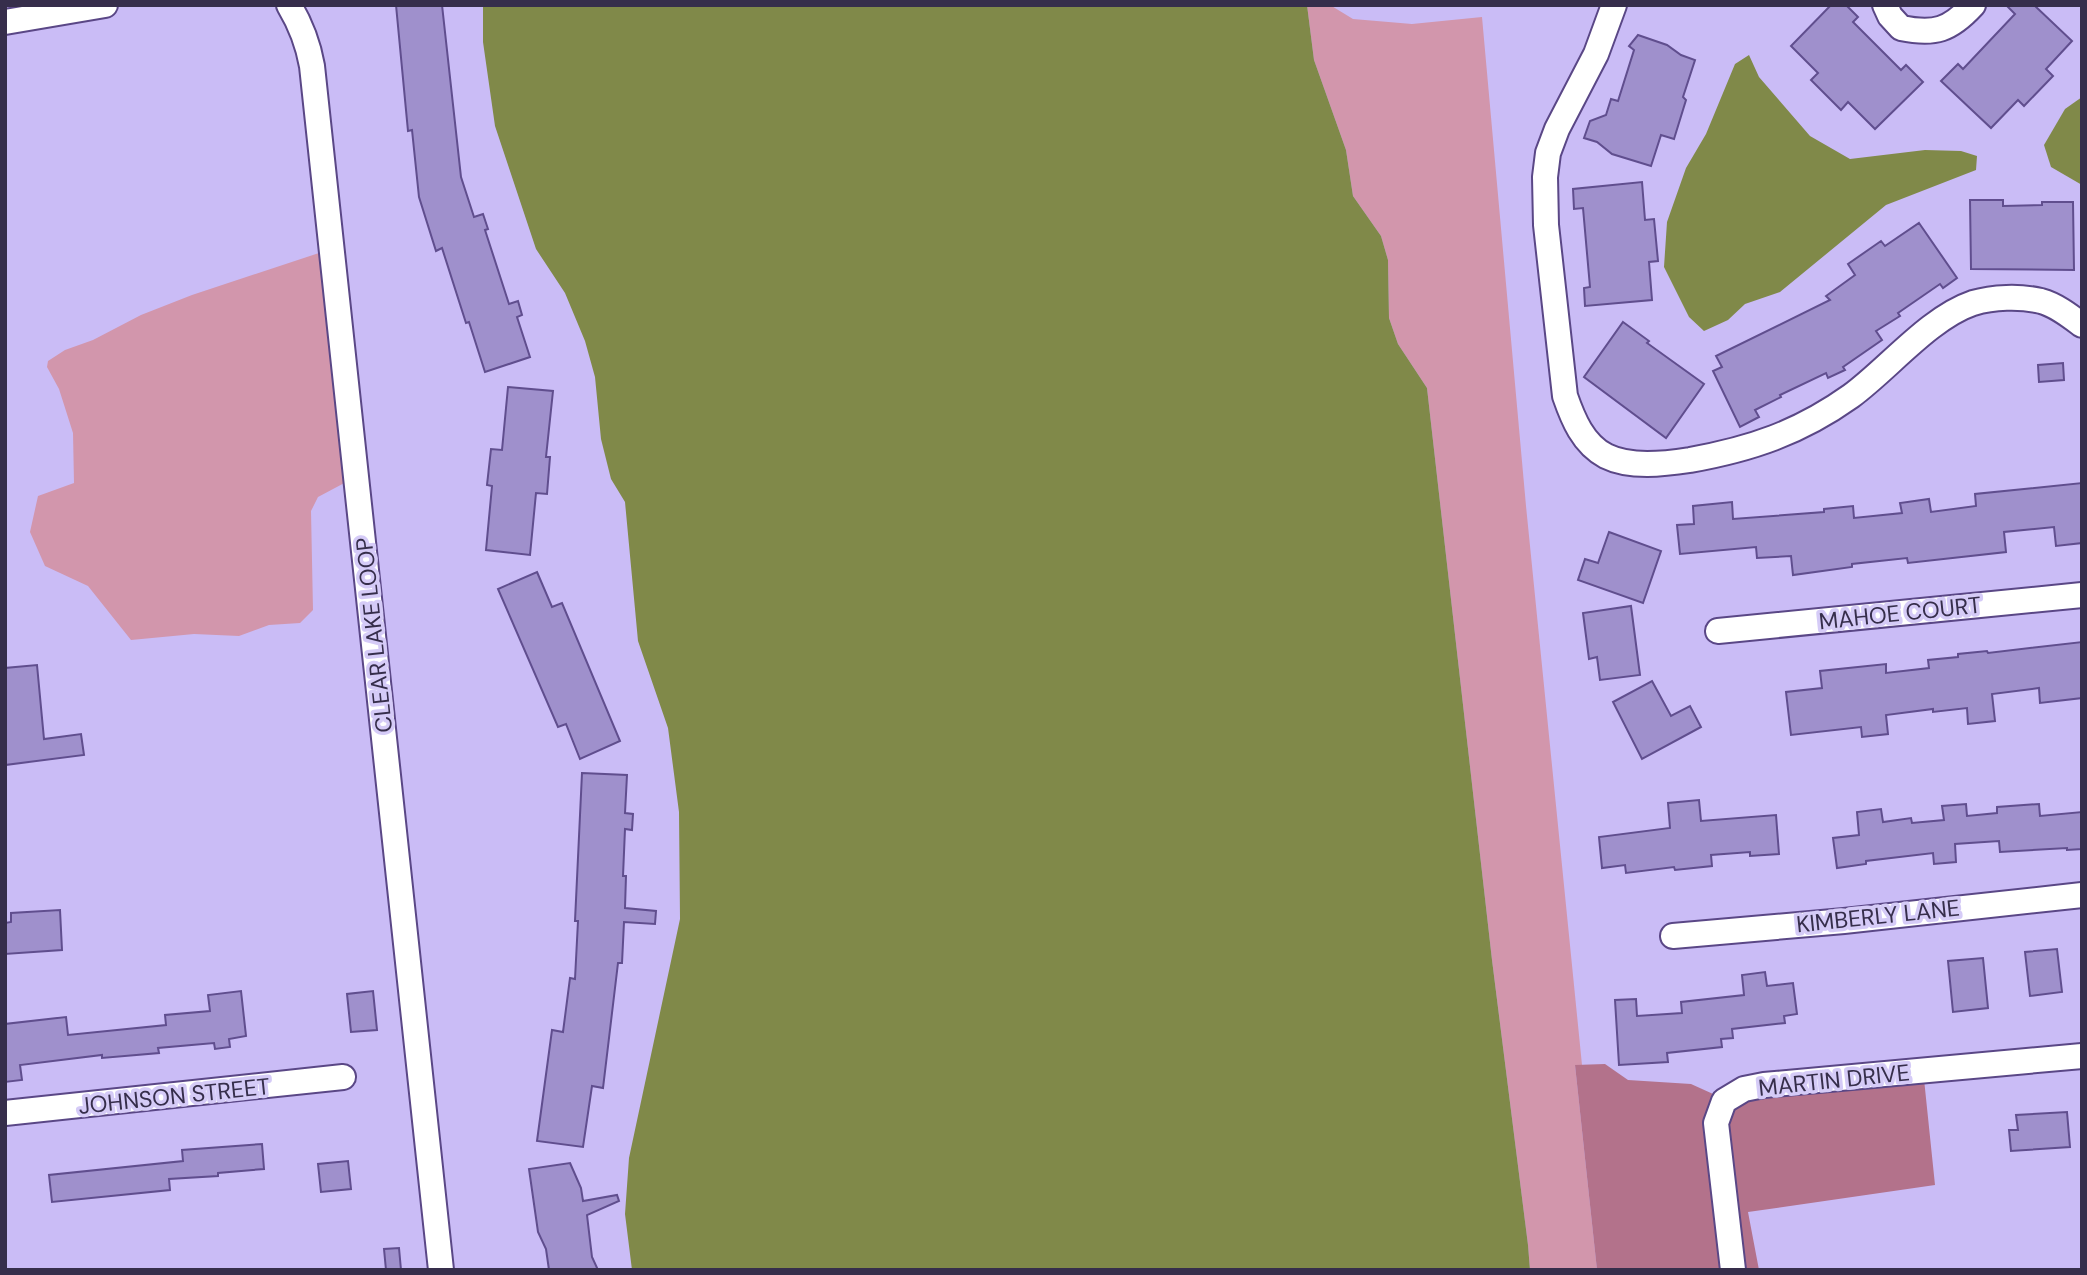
<svg xmlns="http://www.w3.org/2000/svg" width="2087" height="1275" font-family="'DM Sans',sans-serif">
	<rect width="100%" height="100%" fill="#cabcf6"/>
	<g fill="#d296ac">
		<polygon points="1307,5 1330,5 1353,19 1412,24 1482,17 1526,506 1582,1065 1575,1065 1597,1270 1530,1270 1528,1245 1492,960 1427,388 1398,344 1389,318 1388,260 1381,236 1353,196 1346,150 1314,60"/>
		<polygon points="322,252 350,480 318,497 311,511 313,610 300,623 269,625 239,636 194,634 131,640 88,586 45,566 30,532 38,496 74,483 73,433 59,389 47,367 48,361 65,350 93,340 141,315 192,295"/>
	</g>
	<polygon fill="#b3728b" points="1605,1064 1628,1080 1691,1084 1722,1098 1924,1079 1935,1185 1748,1212 1759,1270 1597,1270 1575,1065"/>
	<g fill="#808949">
		<polygon points="483,5 1307,5 1314,60 1346,150 1353,196 1381,236 1388,260 1389,318 1398,344 1427,388 1492,960 1528,1245 1530,1270 632,1270 625,1214 629,1158 680,919 679,812 668,728 638,641 625,502 611,479 601,439 595,377 585,341 565,293 536,249 495,126 483,42"/>
		<polygon points="1749,55 1759,77 1810,136 1850,159 1925,150 1961,151 1977,156 1976,170 1886,205 1780,292 1745,304 1728,320 1704,331 1689,317 1664,267 1667,222 1686,168 1706,134 1735,64"/>
		<polygon points="2082,97 2082,185 2051,167 2044,145 2065,109"/>
	</g>
	<g fill="#9f90cc" stroke="#604e8e" stroke-width="2">
		<polygon points="396,5 442,5 461,177 474,217 483,214 488,229 485,230 509,304 518,301 522,315 517,317 530,357 485,372 469,322 466,323 442,248 436,251 419,197 412,130 408,131"/>
		<polygon points="1831,5 1846,5 1858,17 1853,22 1901,70 1906,65 1923,82 1875,129 1848,102 1841,110 1811,80 1818,73 1791,46"/>
		<polygon points="2006,5 2034,5 2072,41 2046,69 2053,76 2024,106 2018,100 1991,128 1941,81 1958,64 1963,69 2015,14"/>
		<polygon points="1638,35 1667,45 1681,55 1695,60 1683,97 1686,100 1674,139 1661,135 1651,166 1612,154 1597,142 1584,138 1590,121 1606,115 1611,99 1618,101 1634,50 1629,46"/>
		<polygon points="1642,182 1645,220 1654,219 1658,261 1649,262 1652,300 1585,306 1584,288 1590,287 1583,208 1574,209 1573,189"/>
		<polygon points="1970,200 2003,200 2003,206 2042,205 2042,202 2073,202 2074,270 1971,269"/>
		<polygon points="1919,223 1957,278 1943,288 1940,284 1898,313 1900,316 1876,331 1882,340 1843,367 1845,370 1828,378 1826,373 1780,395 1781,397 1755,410 1759,417 1740,427 1713,371 1722,367 1716,356 1830,300 1826,296 1855,275 1848,264 1881,241 1885,246"/>
		<polygon points="1623,322 1649,341 1647,343 1704,384 1666,438 1584,377"/>
		<polygon points="2063,363 2064,380 2039,382 2038,365"/>
		<polygon points="508,387 553,391 546,457 550,457 547,494 536,493 530,555 486,550 492,486 487,485 491,449 502,450"/>
		<polygon points="2082,483 2082,543 2056,546 2054,527 2004,532 2006,552 1908,563 1907,558 1852,564 1852,567 1793,575 1791,556 1757,558 1756,547 1680,554 1677,525 1694,524 1693,506 1732,502 1733,519 1824,512 1824,509 1853,506 1854,518 1902,513 1900,503 1929,499 1931,512 1976,506 1975,494"/>
		<polygon points="1609,532 1661,551 1643,603 1578,580 1585,559 1598,563"/>
		<polygon points="537,572 552,607 562,603 620,741 580,759 566,724 558,727 498,589"/>
		<polygon points="1631,606 1640,675 1600,680 1597,657 1589,659 1583,613"/>
		<polygon points="2082,642 2082,698 2040,703 2039,688 1992,694 1995,721 1968,724 1967,708 1933,712 1933,709 1886,715 1888,734 1862,737 1861,727 1791,735 1786,692 1822,688 1820,671 1886,664 1886,673 1929,668 1928,660 1958,657 1958,654 1987,651 1988,653"/>
		<polygon points="37,665 44,739 81,734 84,755 5,765 5,668"/>
		<polygon points="1652,681 1671,716 1690,706 1701,727 1642,759 1613,702"/>
		<polygon points="582,773 627,775 625,813 633,814 632,830 625,829 623,876 626,876 625,908 656,911 655,924 624,922 622,963 618,963 603,1088 592,1086 583,1147 537,1141 552,1030 563,1032 570,978 575,979 578,921 575,921"/>
		<polygon points="1699,800 1701,821 1776,815 1779,854 1750,856 1750,852 1711,855 1712,866 1675,870 1674,867 1626,873 1625,865 1602,868 1599,837 1670,828 1668,803"/>
		<polygon points="1966,804 1967,816 1997,813 1997,807 2039,804 2040,816 2082,812 2082,849 2067,850 2067,848 2000,852 1999,841 1955,844 1956,862 1934,864 1933,853 1866,861 1866,864 1837,868 1833,838 1859,835 1857,812 1881,809 1883,822 1911,818 1912,823 1944,820 1942,806"/>
		<polygon points="60,910 62,950 5,954 5,923 11,922 11,913"/>
		<polygon points="2057,949 2062,992 2030,996 2025,952"/>
		<polygon points="1983,958 1988,1008 1953,1012 1948,961"/>
		<polygon points="1765,972 1767,986 1793,983 1797,1014 1784,1016 1785,1023 1732,1029 1733,1038 1721,1039 1722,1047 1667,1053 1668,1062 1619,1065 1615,1000 1636,999 1637,1016 1682,1013 1681,1002 1744,995 1742,975"/>
		<polygon points="241,991 246,1036 229,1039 230,1047 215,1049 214,1043 158,1048 159,1053 102,1058 102,1055 20,1065 22,1080 5,1082 5,1024 66,1017 68,1035 166,1025 165,1015 210,1011 208,995"/>
		<polygon points="373,991 377,1030 351,1032 347,994"/>
		<polygon points="2067,1112 2070,1147 2011,1151 2009,1130 2018,1130 2016,1115"/>
		<polygon points="262,1144 264,1169 218,1173 218,1176 169,1179 170,1190 52,1202 49,1175 183,1161 182,1150"/>
		<polygon points="348,1161 351,1189 321,1192 318,1164"/>
		<polygon points="570,1163 581,1188 583,1201 617,1195 619,1201 587,1215 592,1257 598,1270 549,1270 546,1249 538,1232 529,1169"/>
		<polygon points="399,1248 401,1270 386,1270 384,1249"/>
	</g>
	<g fill="none" stroke-linecap="round" stroke-linejoin="round">
		<defs>
			<g id="minor">
				<path d="M 289,5 C 301,25 308,43 312,66 L 441,1270"/>
				<path d="M 1614,5 L 1596,54 L 1557,129 L 1548,153 L 1545,177 L 1546,225 L 1565,396 C 1573,419 1583,444 1606,456 C 1630,468 1664,464 1690,460 C 1751,449 1799,433 1851,396 C 1888,369 1929,318 1973,303 C 1993,297 2020,296 2041,301 C 2056,305 2070,316 2082,325"/>
				<path d="M 1885,5 L 1890,16 L 1901,28 C 1935,35 1950,30 1973,5"/>
				<polyline points="5,22 105,5"/>
				<polyline points="1718,631 2082,595"/>
				<polyline points="1673,936 1844,921 2082,895"/>
				<polyline points="5,1113 343,1077"/>
				<polyline points="1733,1270 1716,1123 1724,1101 1744,1089 1764,1085 2082,1056"/>
			</g>
		</defs>
		<use href="#minor" stroke="#5a4786" stroke-width="28"/>
		<use href="#minor" stroke="#fff" stroke-width="24"/>
	</g>
	<g text-anchor="middle" stroke-width="7" stroke-linejoin="round" paint-order="stroke">
		<g font-size="23" fill="#362e4b" stroke="#d5cbf7">
			<text transform="translate(1900 613) rotate(-6)" y="8">MAHOE COURT</text>
			<text transform="translate(374 635) rotate(-96)" y="8">CLEAR LAKE LOOP</text>
			<text transform="translate(1878 916) rotate(-6)" y="8">KIMBERLY LANE</text>
			<text transform="translate(1834 1080) rotate(-6)" y="8">MARTIN DRIVE</text>
			<text transform="translate(174 1096) rotate(-6)" y="8">JOHNSON STREET</text>
		</g>
	</g>
	<rect width="2087" height="1275" fill="none" stroke="#362e4b" stroke-width="14"/>
</svg>
